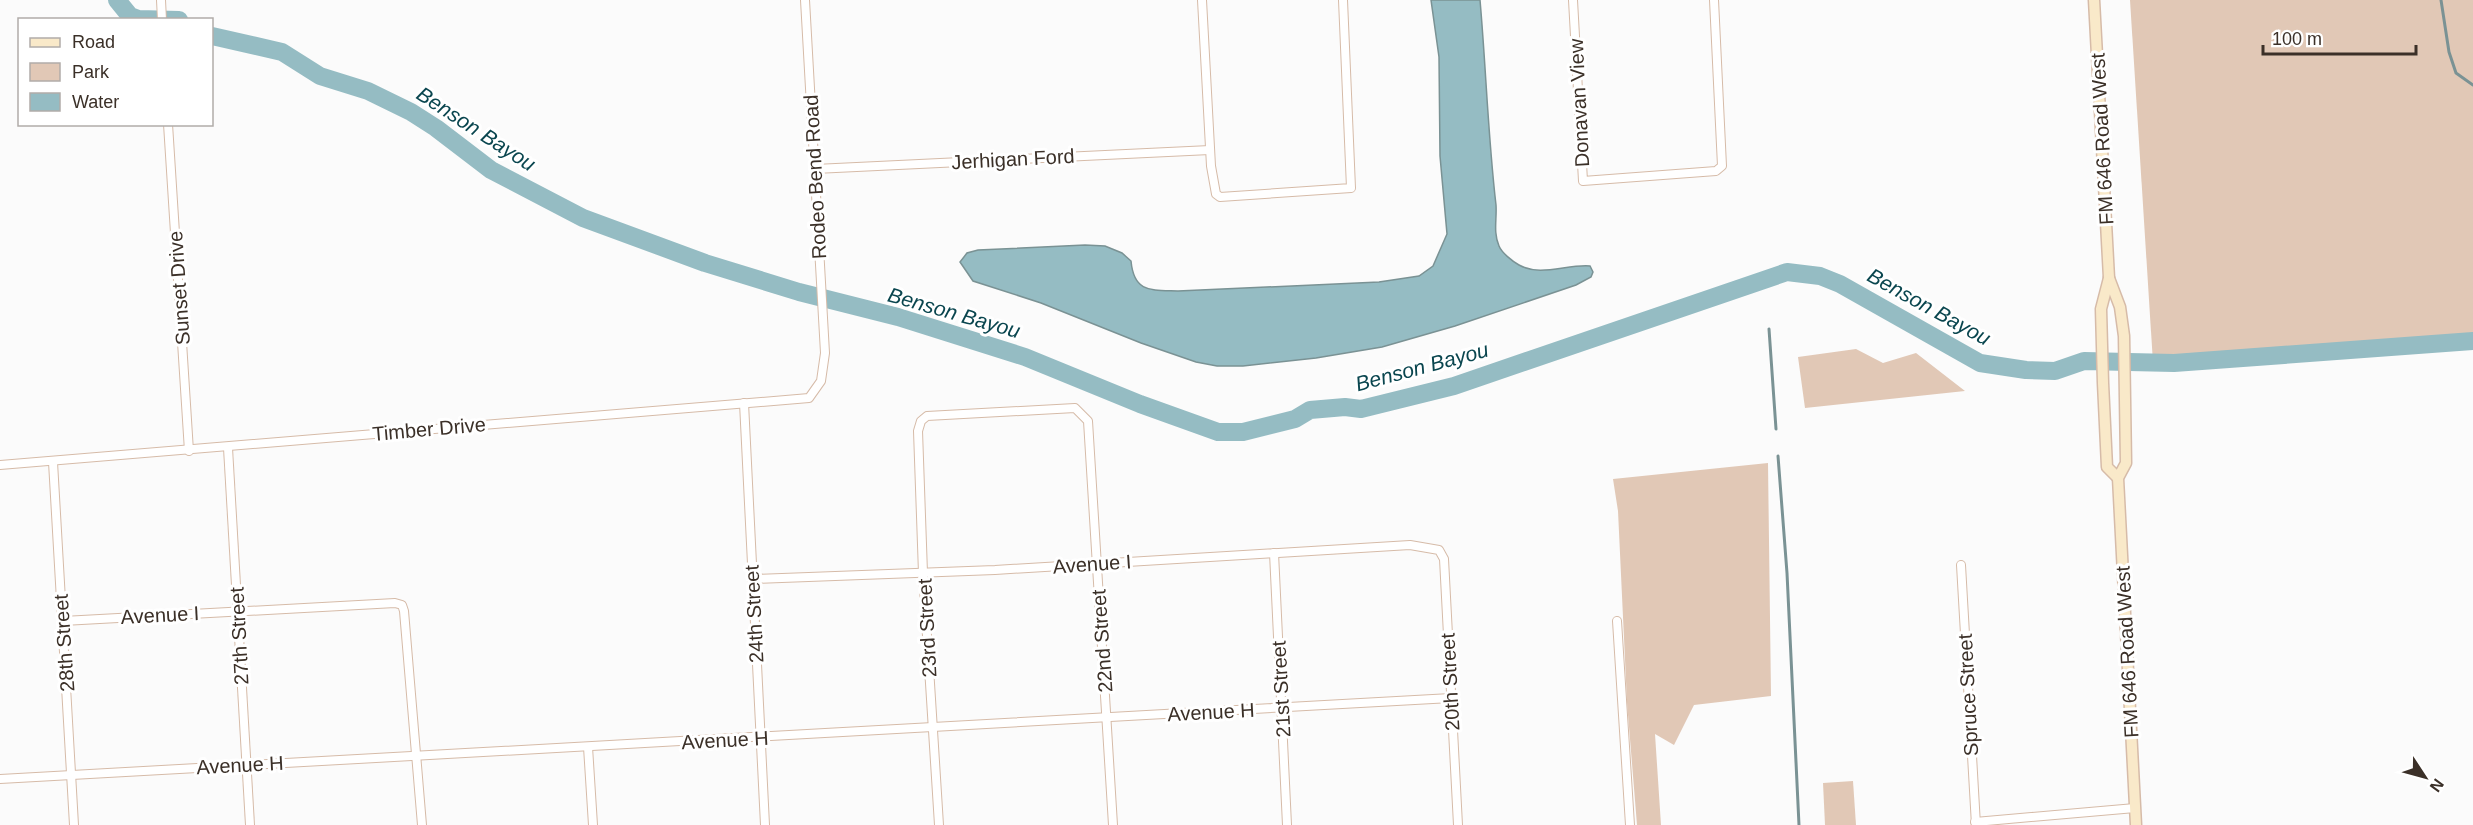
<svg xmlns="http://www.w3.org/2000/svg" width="2473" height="825" font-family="Arial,sans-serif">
	<rect width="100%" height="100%" fill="#fbfbfb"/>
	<g fill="#e1c8b6">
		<polygon points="2130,0 2473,0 2473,339 2153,363"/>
		<polygon points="1856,349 1883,363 1916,353 1965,391 1805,408 1798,357"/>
		<polygon points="1768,463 1771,696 1694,705 1674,745 1655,734 1661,825 1637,825 1627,702 1618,511 1613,479"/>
		<polygon points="1853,781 1856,825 1825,825 1823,783"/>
	</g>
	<path fill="#95bcc3" stroke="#7a9294" stroke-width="1.5" d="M 1431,0 L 1480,0 C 1486,68 1488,137 1496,205 C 1497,219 1493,232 1499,246 C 1502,253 1512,261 1519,265 C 1540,277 1567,264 1590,266 L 1593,272 L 1591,277 L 1576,285 L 1455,326 L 1382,347 L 1316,358 L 1243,366 L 1217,366 L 1196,362 L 1141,343 L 1041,303 L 973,281 L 960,262 L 967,253 L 978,250 L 1085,245 L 1105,246 L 1122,253 L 1131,261 C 1134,293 1151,290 1178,291 L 1379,282 L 1419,276 L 1433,266 L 1447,234 L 1440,156 L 1439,57 Z"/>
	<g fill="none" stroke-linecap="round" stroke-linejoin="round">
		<g stroke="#7a9294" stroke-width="3">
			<polyline points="2441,0 2449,52 2456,73 2473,85"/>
			<polyline points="1747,285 1749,288"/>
			<polyline points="1769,329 1776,429"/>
			<polyline points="1778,456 1787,573 1799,825"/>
		</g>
		<g stroke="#95bcc3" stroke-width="18">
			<polyline points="117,0 130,16 138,19 179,20"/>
			<polyline points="212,36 282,52 320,76 368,91 411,112 436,128 491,170 583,218 705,263 799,292 898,317 1025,357 1140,404 1218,432 1243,432 1295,419 1310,410 1345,407 1361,409 1454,386 1787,272 1820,276 1840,284 1980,363 2026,370 2055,371 2084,361 2174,363 2473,341"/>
		</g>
		<defs>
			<g id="street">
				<polyline points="161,0 162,20"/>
				<polyline points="1202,0 1211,166 1216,194 1220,197 1351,188 1343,0"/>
				<polyline points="1573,0 1583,181 1716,171 1722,166 1714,0"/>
				<polyline points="168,124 189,451"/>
				<polyline points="815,169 1210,150"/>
				<polyline points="744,403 765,825"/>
				<polyline points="228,448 250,825"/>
				<polyline points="53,462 74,825"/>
				<polyline points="0,465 809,398 821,381 825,353 805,0"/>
				<polyline points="1274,553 1287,825"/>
				<polyline points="1961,565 1976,825"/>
				<polyline points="752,579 995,570 1410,545 1439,550 1444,559 1458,825"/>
				<polyline points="63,621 395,603 402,605 404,611 422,825"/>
				<polyline points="1617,621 1630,825"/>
				<polyline points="588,747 593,825"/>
				<polyline points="0,779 1451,698"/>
				<polyline points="1975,822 2135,808"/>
				<polyline points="939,825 923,573 918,431 921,421 927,416 1075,408 1088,421 1113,825"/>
			</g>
			<g id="secondary">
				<polyline points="2094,0 2109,278 2101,309 2103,383 2107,467 2118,478"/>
				<polyline points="2109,278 2120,307 2124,336 2126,463 2118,478 2136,825"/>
			</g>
		</defs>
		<use href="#street" stroke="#d6bba8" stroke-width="10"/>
		<use href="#secondary" stroke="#d6bba8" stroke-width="13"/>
		<use href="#street" stroke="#fff" stroke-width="8"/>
		<use href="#secondary" stroke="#f9e9c9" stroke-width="10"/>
	</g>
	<g text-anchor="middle" stroke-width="6" stroke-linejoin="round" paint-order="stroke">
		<g font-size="20" fill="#3b3028" stroke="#fff">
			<text transform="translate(1579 103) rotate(-93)" y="7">Donavan View</text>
			<text transform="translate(2102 139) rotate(-93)" y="7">FM 646 Road West</text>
			<text transform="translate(1013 159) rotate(-3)" y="7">Jerhigan Ford</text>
			<text transform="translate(815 177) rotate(-93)" y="7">Rodeo Bend Road</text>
			<text transform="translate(179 288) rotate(-94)" y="7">Sunset Drive</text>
			<text transform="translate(429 429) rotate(-5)" y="7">Timber Drive</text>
			<text transform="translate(1092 564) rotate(-4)" y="7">Avenue I</text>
			<text transform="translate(754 614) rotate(-93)" y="7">24th Street</text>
			<text transform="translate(160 615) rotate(-3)" y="7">Avenue I</text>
			<text transform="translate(927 628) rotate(-93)" y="7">23rd Street</text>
			<text transform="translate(239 636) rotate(-93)" y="7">27th Street</text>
			<text transform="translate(1102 641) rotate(-94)" y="7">22nd Street</text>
			<text transform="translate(64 643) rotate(-94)" y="7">28th Street</text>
			<text transform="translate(2127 652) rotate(-93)" y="7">FM 646 Road West</text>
			<text transform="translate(1450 682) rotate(-93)" y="7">20th Street</text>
			<text transform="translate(1281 689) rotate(-93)" y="7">21st Street</text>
			<text transform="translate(1968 695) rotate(-93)" y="7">Spruce Street</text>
			<text transform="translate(1211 712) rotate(-3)" y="7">Avenue H</text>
			<text transform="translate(725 740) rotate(-3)" y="7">Avenue H</text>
			<text transform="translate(240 765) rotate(-3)" y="7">Avenue H</text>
		</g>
		<g font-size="21" font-style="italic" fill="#0a464f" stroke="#fff">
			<text transform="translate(476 129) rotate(33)" y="7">Benson Bayou</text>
			<text transform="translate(1929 307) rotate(29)" y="7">Benson Bayou</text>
			<text transform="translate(954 313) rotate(16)" y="7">Benson Bayou</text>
			<text transform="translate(1422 367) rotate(-15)" y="7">Benson Bayou</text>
		</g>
	</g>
	<rect x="18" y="18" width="195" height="108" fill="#ffffff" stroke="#b1aca9" stroke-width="1.5"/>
	<rect x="30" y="38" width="30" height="9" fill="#f9e9c9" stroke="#b1aca9" stroke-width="1.5"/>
	<text x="72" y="48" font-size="18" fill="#3b3028">Road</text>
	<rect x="30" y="63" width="30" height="18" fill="#e1c8b6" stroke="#b1aca9" stroke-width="1.5"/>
	<text x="72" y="78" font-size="18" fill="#3b3028">Park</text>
	<rect x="30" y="93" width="30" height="18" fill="#95bcc3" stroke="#b1aca9" stroke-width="1.5"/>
	<text x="72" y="108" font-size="18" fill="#3b3028">Water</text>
	<g transform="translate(2425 777) rotate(126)" stroke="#ffffff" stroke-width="4.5" paint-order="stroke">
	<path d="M0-4.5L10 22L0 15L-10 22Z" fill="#3b3028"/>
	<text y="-9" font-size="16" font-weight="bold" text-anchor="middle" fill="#3b3028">N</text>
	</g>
	<path d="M2263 45v9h153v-9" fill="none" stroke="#3b3028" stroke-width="3"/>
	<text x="2272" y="45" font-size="18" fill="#3b3028" stroke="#ffffff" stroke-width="4.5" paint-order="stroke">100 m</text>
</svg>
